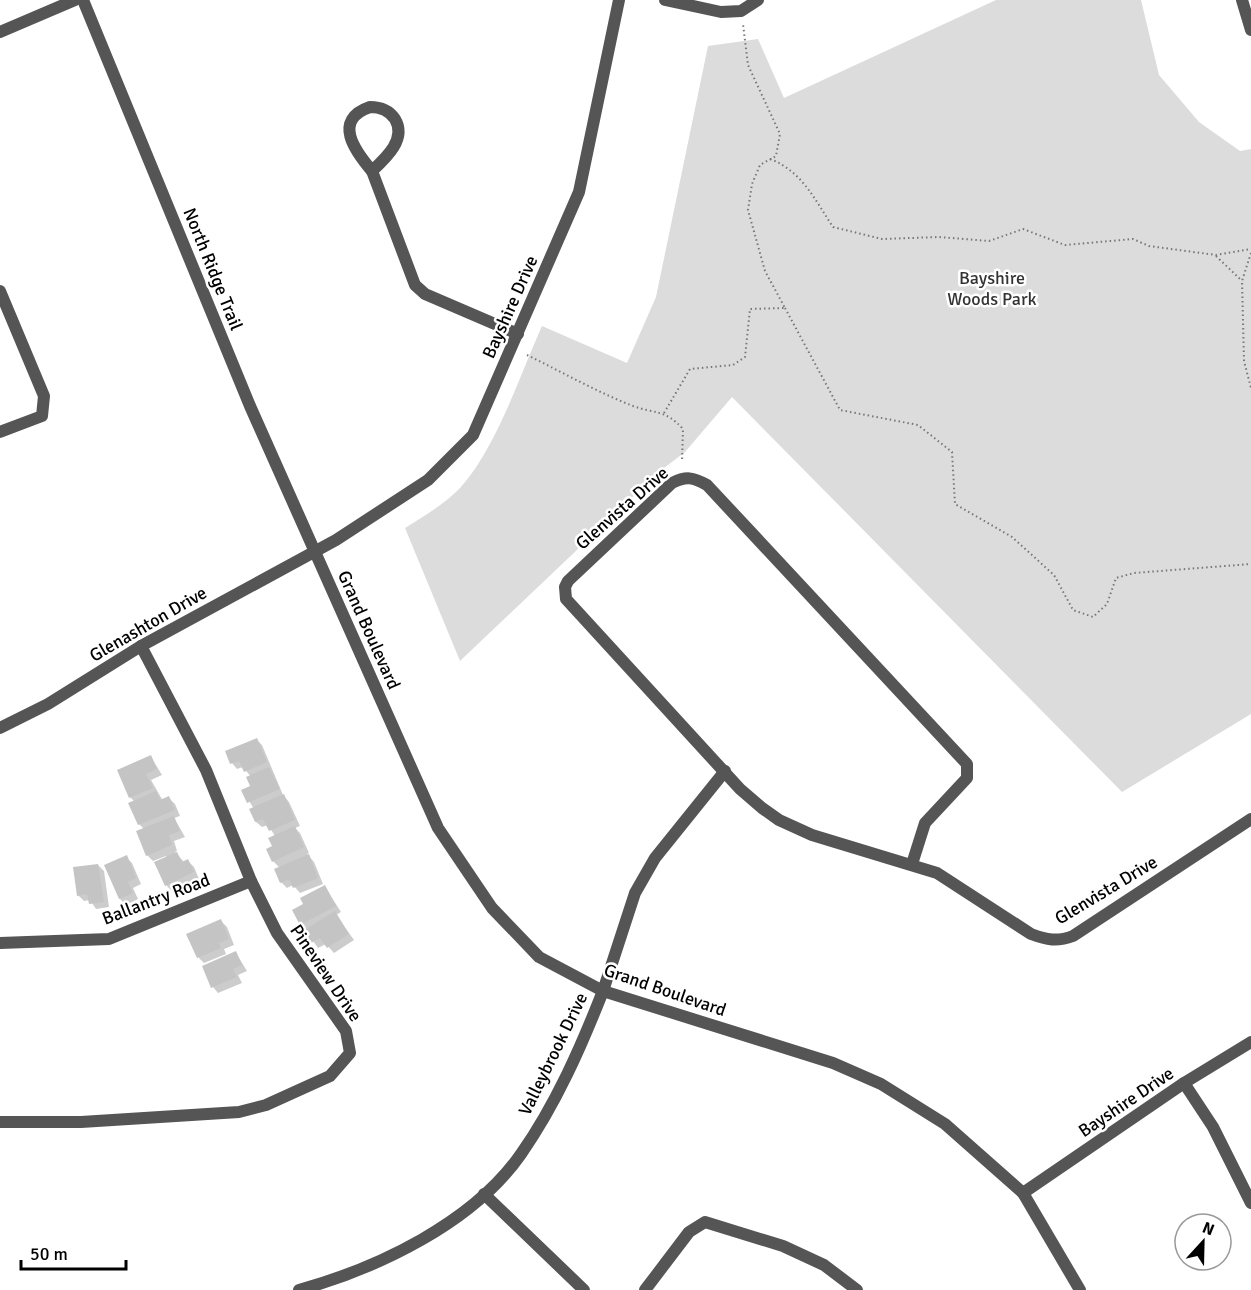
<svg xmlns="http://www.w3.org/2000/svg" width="1251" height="1290" font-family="Signika,sans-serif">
	<rect width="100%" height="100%" fill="#fff"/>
	<path fill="#dcdcdc" d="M 996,0 L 1141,0 L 1159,75 L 1199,122 L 1240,151 L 1251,149 L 1251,714 L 1122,792 L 732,397 L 685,452 L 660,471 L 460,661 L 405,528 C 424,516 445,504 461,487 C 498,444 519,377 542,326 L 627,363 L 656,297 L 708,46 L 758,39 L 784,98 Z"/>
	<g fill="#0003">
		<polygon points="256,739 262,745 283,795 289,802 300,826 295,828 300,833 309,853 307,854 314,862 323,884 300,893 293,885 287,888 281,882 280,868 273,861 275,836 268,825 262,827 256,822 251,810 254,809 243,791 252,787 251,777 243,767 237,769 232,763"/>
		<polygon points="151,757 162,775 151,780 163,801 169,798 175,804 180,816 174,818 185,837 174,841 177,851 175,852 184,862 188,861 194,867 199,879 172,891 166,885 166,856 153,861 147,855 144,829 139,824 135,802 130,797"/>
		<polygon points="126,857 132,863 141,884 133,888 138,899 126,905 120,899"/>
		<polygon points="98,865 104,871 109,907 96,909 90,900 84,901 78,895"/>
		<polygon points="325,887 341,912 336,915 354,940 334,953 326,944 318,948 301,924 305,905"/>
		<polygon points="221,921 227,927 234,945 224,949 226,954 204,963 198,957"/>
		<polygon points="236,953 247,971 238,975 242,983 218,993 213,987 204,967"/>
	</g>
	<g fill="#c4c4c4">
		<polygon points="257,738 267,762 244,772 239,761 230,764 225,751"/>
		<polygon points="151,755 157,769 146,774 153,788 129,798 117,770"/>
		<polygon points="269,767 280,789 247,803 241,790 250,786 246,777"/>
		<polygon points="156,791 160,800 169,796 175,810 138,825 128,803"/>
		<polygon points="284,794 295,820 269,831 263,819 255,822 249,809"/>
		<polygon points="174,816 180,831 169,835 172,845 146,856 136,831"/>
		<polygon points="295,826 304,847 272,862 266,849 272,846 268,838"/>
		<polygon points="177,852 182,862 188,859 194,872 165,886 154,862"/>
		<polygon points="309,854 318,878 293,888 289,879 280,883 274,869"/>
		<polygon points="127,855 136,878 128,882 133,893 119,899 104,865"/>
		<polygon points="98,864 104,902 89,904 87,894 77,896 73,867"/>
		<polygon points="325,885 336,906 300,925 292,910 303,904 300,898"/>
		<polygon points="335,911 349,934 327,948 320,938 311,943 303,931"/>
		<polygon points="221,919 229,939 219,943 221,948 197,958 186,934"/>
		<polygon points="236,951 242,965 233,969 237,977 211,988 202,966"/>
	</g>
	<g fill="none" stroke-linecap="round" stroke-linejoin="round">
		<g stroke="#777" stroke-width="2" stroke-dasharray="1.5 3" stroke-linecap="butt">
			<path d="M 770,159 C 802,171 815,200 833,227 L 882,239 L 939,237 L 989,241 L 1023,229 L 1065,245 L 1133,239 L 1149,246 L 1216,255 L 1251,249"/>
			<polyline points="1251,253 1242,281 1244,361 1251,388"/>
			<polyline points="1216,256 1242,281"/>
			<polyline points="785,308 840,410 918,425 952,452 955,504 1012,537 1054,575 1073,610 1093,617 1107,604 1116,578 1134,573 1251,564"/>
			<path d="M 527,355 C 562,372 597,392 633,406 C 655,414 665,409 683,429 L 682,462"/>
			<polyline points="664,413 690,369 733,365 745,357 750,309 785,308 765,271 748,210 752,184 760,165 776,156 780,134 748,65 743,24"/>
		</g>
		<g stroke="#555" stroke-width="12">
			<polyline points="665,0 721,12 741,11 758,0"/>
			<polyline points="1242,0 1251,30"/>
			<polyline points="0,32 75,0"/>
			<path d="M 370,107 C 380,107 389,110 395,119 C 407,139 386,158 372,171 C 355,151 332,120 370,107 Z"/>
			<polyline points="372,171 415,285 425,294 518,334"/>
			<polyline points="0,291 44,396 42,416 0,432"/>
			<path d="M 912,864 L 925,823 L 967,778 L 967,764 L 707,485 C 693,477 686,476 672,483 L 568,581 L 565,587 L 566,599 L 740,789 L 762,808 L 779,820 L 812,835 L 937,873 L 1031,934 C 1047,940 1057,942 1073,936 L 1251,819"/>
			<polyline points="0,943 109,939 251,881"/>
			<polyline points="603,991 635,893 655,858 725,771"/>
			<polyline points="1184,1083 1213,1127 1251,1203"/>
			<polyline points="0,1122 81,1122 239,1112 266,1105 330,1076 350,1053 346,1031 277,933 251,881 206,770 141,646"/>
			<polyline points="484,1194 584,1290"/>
			<polyline points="645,1290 689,1232 705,1222 783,1246 824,1265 857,1290"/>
		</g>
		<g stroke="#555" stroke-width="12">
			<polyline points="83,0 250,406 438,828 492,908 539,957 603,991 833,1063 881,1084 945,1124 1023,1193 1080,1290"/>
			<polyline points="0,728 48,704 141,646 336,540 428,480 473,435 579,192 619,0"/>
			<polyline points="1023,1193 1184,1083 1251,1042"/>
			<path d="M 299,1290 C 378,1268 473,1223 521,1154 C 556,1104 581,1047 603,991"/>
		</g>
	</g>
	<g text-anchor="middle" stroke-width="5" stroke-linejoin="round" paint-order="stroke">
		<g font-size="18" fill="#000" stroke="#fff">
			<text transform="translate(213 269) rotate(68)" y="6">North Ridge Trail</text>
			<text transform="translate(510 307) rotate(-66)" y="6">Bayshire Drive</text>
			<text transform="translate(622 508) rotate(-41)" y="6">Glenvista Drive</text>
			<text transform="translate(148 624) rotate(-30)" y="6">Glenashton Drive</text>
			<text transform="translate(369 630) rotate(66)" y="6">Grand Boulevard</text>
			<text transform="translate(1106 890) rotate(-31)" y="6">Glenvista Drive</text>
			<text transform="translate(156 899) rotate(-21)" y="6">Ballantry Road</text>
			<text transform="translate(326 973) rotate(56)" y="6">Pineview Drive</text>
			<text transform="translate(665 990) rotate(19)" y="6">Grand Boulevard</text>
			<text transform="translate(553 1054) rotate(-64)" y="6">Valleybrook Drive</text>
			<text transform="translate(1126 1102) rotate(-34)" y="6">Bayshire Drive</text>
		</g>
		<g font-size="18" fill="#333" stroke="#fff">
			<text x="992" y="284">Bayshire<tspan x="992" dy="21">Woods Park</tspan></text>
		</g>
	</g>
	<g transform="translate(1203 1242) rotate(22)"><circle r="28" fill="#ffffff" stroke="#999999" stroke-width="1.5"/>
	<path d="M0-4.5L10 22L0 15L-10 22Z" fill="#000000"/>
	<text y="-9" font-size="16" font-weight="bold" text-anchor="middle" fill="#000000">N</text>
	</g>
	<path d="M21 1260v9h105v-9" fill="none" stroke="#000000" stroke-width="3"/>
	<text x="30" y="1260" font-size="18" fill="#000000" stroke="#ffffff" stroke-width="4.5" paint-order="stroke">50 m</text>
</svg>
